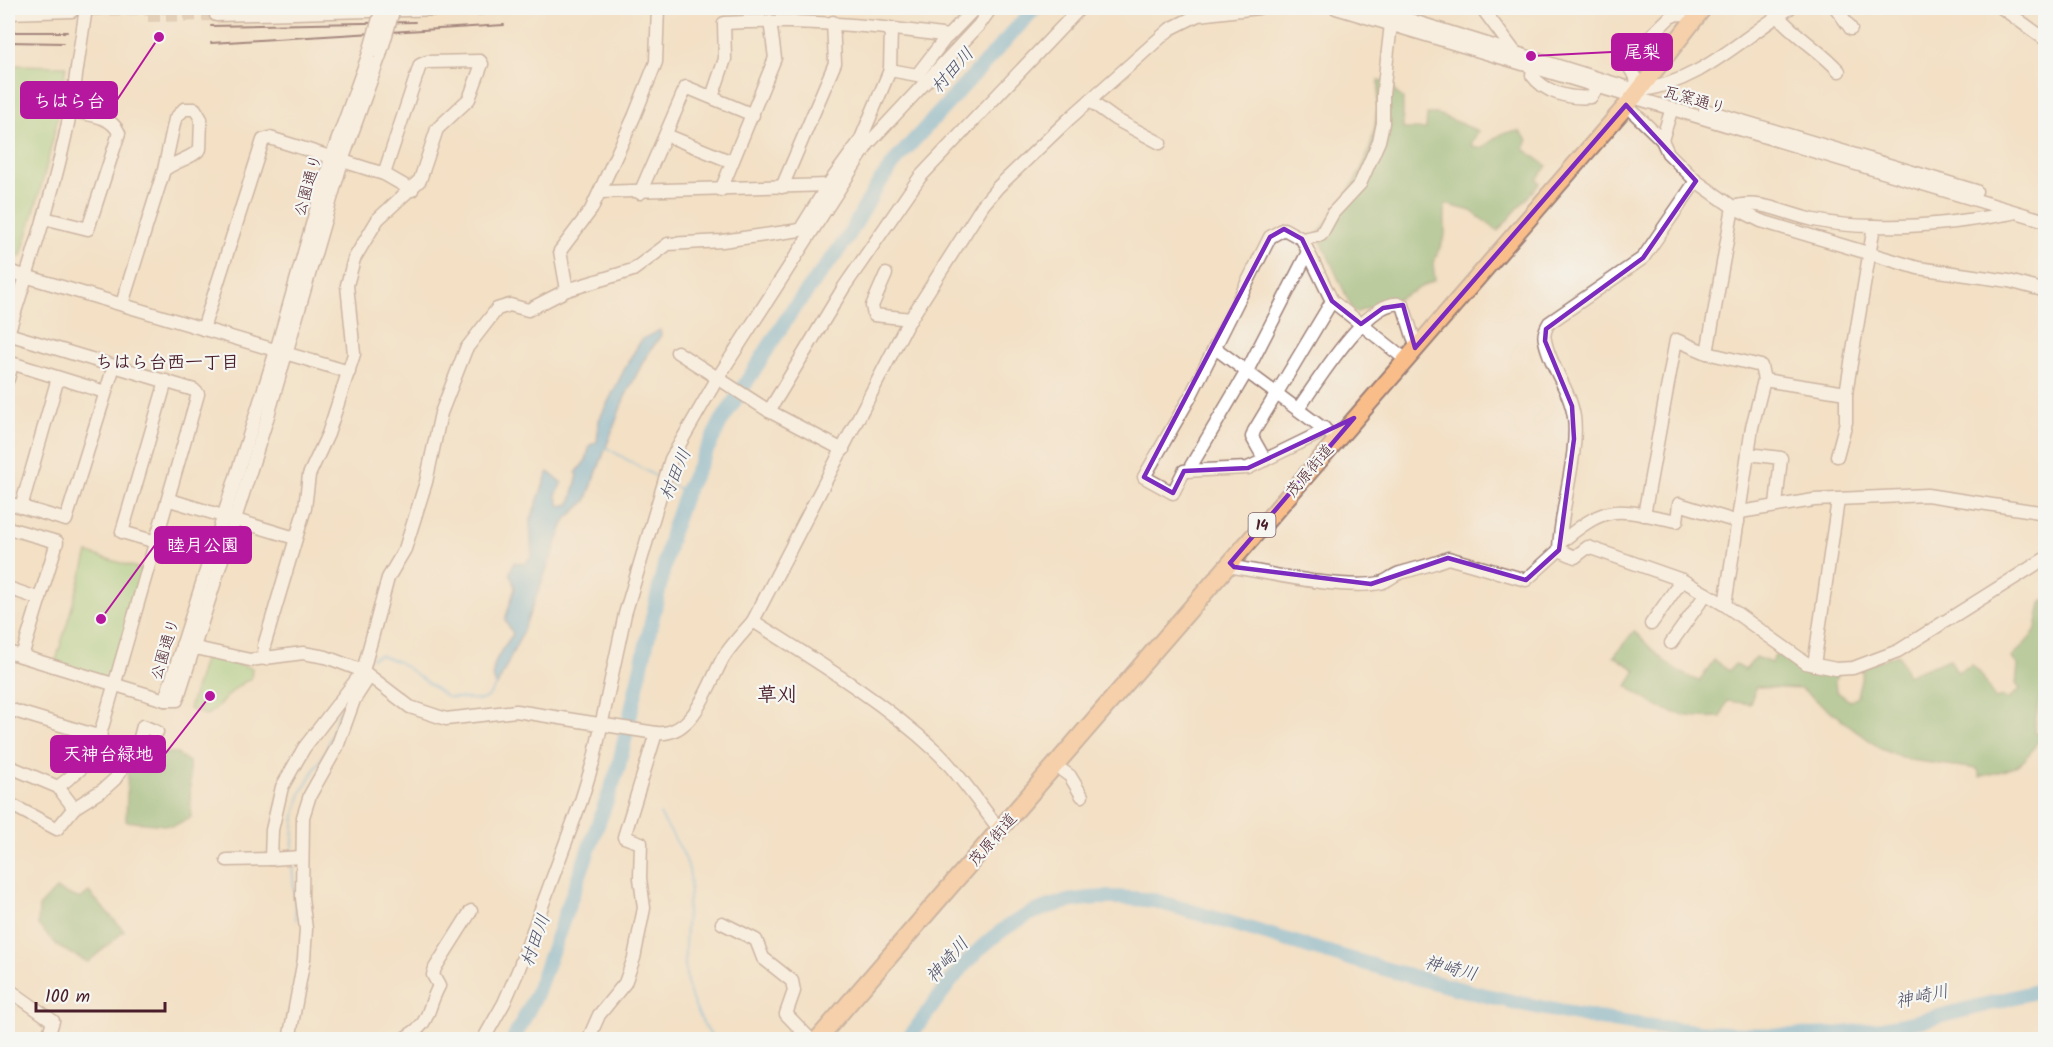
<svg xmlns="http://www.w3.org/2000/svg" width="2053" height="1047" font-family="Kalam,'Klee One',sans-serif">
	<rect width="100%" height="100%" fill="#f6f6f2"/>
	<filter id="ink" filterUnits="userSpaceOnUse"><feTurbulence type="fractalNoise" baseFrequency=".0167" numOctaves="2"/><feDisplacementMap in="SourceGraphic" scale="12" xChannelSelector="R" yChannelSelector="G"/><feConvolveMatrix kernelMatrix="1 2 1 2 8 2 1 2 1" color-interpolation-filters="sRGB"/></filter>
	<filter id="wash" filterUnits="userSpaceOnUse"><feTurbulence type="fractalNoise" baseFrequency=".008" numOctaves="4" result="noise"/><feDisplacementMap in="SourceGraphic" scale="24" xChannelSelector="R" yChannelSelector="G"/><feGaussianBlur stdDeviation="1.35" result="paint"/><feColorMatrix in="noise" values="0 0 0 0 0 0 0 0 0 0 0 0 0 0 0 0 0 1.4 0 .05"/><feComposite in="paint" operator="in"/></filter>
	<g filter="url(#wash)">
		<rect width="100%" height="100%" fill="#f3e0c5"/>
		<g fill="#95cf82" stroke="#707756" stroke-width="1.5">
			<path d="M 8,65 L 66,66 C 58,131 40,192 21,256 L 8,261 Z"/>
			<polygon points="88,553 147,571 116,685 54,667"/>
			<path d="M 209,658 L 252,668 L 251,679 C 231,686 224,705 206,715 L 189,709 L 204,660 Z"/>
		</g>
		<g fill="#78b270" stroke="#61684e" stroke-width="1.5">
			<path d="M 1379,81 L 1391,84 L 1395,92 L 1403,98 L 1403,129 L 1426,129 L 1427,114 L 1438,114 L 1478,131 L 1471,145 L 1480,149 L 1503,133 L 1519,131 L 1528,140 L 1524,149 L 1547,166 L 1537,179 L 1540,183 L 1498,231 L 1471,211 L 1445,204 L 1445,236 L 1433,263 L 1435,280 L 1374,311 L 1372,307 L 1354,313 L 1318,234 C 1361,176 1377,156 1379,81 Z"/>
			<path d="M 2045,600 L 2045,693 L 2040,694 L 2034,732 L 2042,733 C 2024,769 2017,767 1980,777 L 1978,769 L 1909,760 L 1881,749 L 1801,689 L 1756,687 L 1750,704 L 1727,701 L 1721,717 C 1681,720 1658,710 1627,686 L 1636,670 L 1614,656 L 1634,631 C 1654,652 1671,671 1699,681 L 1714,660 L 1729,671 L 1735,664 L 1745,670 L 1756,657 L 1771,663 L 1778,651 L 1807,663 L 1839,669 L 1835,681 L 1836,691 L 1850,701 L 1857,696 L 1864,666 L 1898,654 L 1908,675 L 1950,659 L 1957,672 L 1972,665 L 1981,674 L 1995,699 L 2003,697 L 2007,700 L 2020,689 L 2016,684 L 2018,666 L 2012,658 L 2035,632 L 2041,603 Z"/>
			<polygon points="140,752 176,753 189,762 191,817 174,826 126,821 128,765"/>
			<polygon points="56,889 80,899 89,892 124,931 88,962 60,948 38,925 39,907"/>
		</g>
		<path fill="#63b0dc" stroke="#566884" stroke-width="1.5" d="M 660,330 L 661,335 L 644,360 L 624,399 L 586,501 L 567,518 L 563,526 L 523,631 L 497,686 C 485,669 503,648 513,634 L 505,620 L 515,588 L 510,573 L 514,562 L 525,564 L 532,555 L 530,522 L 548,472 L 562,483 L 556,495 L 560,506 L 570,504 L 578,475 L 576,473 L 586,460 L 590,445 L 597,442 L 599,420 L 629,360 L 642,339 Z"/>
		<g fill="none" stroke-linecap="round" stroke-linejoin="round">
			<g stroke="#63b0dc" stroke-width="2">
				<polyline points="607,448 662,480"/>
				<polyline points="669,484 686,491"/>
				<polyline points="372,658 379,655 399,662 447,697 481,700 488,697 497,684"/>
				<path d="M 660,814 C 670,833 688,855 690,876 C 692,888 688,901 687,913 C 683,967 681,993 714,1040"/>
				<polyline points="292,854 295,815 301,793 327,748 339,711"/>
				<polyline points="292,863 296,920"/>
			</g>
			<g stroke="#63b0dc" stroke-width="15">
				<polyline points="513,1040 536,995 618,769 672,532 686,491 721,422 791,312 846,240 877,186 896,160 1035,8"/>
				<path d="M 907,1040 C 931,1010 954,972 982,947 C 1032,900 1090,891 1156,901 C 1373,964 1586,1042 1817,1035 C 1894,1033 1971,1007 2046,989"/>
			</g>
		</g>
	</g>
	<g filter="url(#ink)">
		<g fill="none" stroke-linecap="round" stroke-linejoin="round">
			<g stroke="#d1b9a6" stroke-width="12" stroke-dasharray="12 6" stroke-linecap="butt">
				<polyline points="72,11 168,8"/>
				<polyline points="148,16 216,15"/>
			</g>
			<defs>
				<g id="minor">
					<polyline points="1336,8 2046,221"/>
					<polyline points="1371,8 1642,92"/>
					<polyline points="1482,8 1514,51"/>
					<polyline points="1836,8 1851,29"/>
					<polyline points="2002,8 2046,40"/>
					<polyline points="8,13 72,11"/>
					<polyline points="216,15 481,8"/>
					<path d="M 1777,15 C 1796,37 1820,50 1839,71"/>
					<path d="M 1620,52 L 1636,78 L 1637,91 C 1700,83 1739,40 1790,8"/>
					<polyline points="1624,62 1670,17 1677,14 1698,15"/>
					<path d="M 1534,67 L 1532,75 C 1545,93 1569,99 1591,97 L 1597,88"/>
					<polyline points="890,70 917,75 947,36"/>
					<path d="M 712,97 L 725,59 L 724,23 C 800,19 873,25 948,36 L 975,8"/>
					<polyline points="1090,101 1115,119 1160,143"/>
					<polyline points="1626,105 1662,140 1668,153 1696,181 1733,207 1761,221 1918,268 2009,281 2046,291"/>
					<polyline points="1705,110 1976,191"/>
					<polyline points="666,135 732,162"/>
					<polyline points="1662,140 1672,108"/>
					<polyline points="782,187 835,63 833,22"/>
					<polyline points="721,190 775,58 770,21"/>
					<polyline points="600,192 828,185"/>
					<polyline points="640,193 686,87 753,115"/>
					<path d="M 44,218 L 88,229 L 119,133 C 111,115 89,115 71,111"/>
					<polyline points="1302,239 1321,235 1333,213 1360,184 1379,141 1383,123 1383,94 1391,24"/>
					<polyline points="8,271 349,372"/>
					<polyline points="886,274 872,306 874,315 911,319"/>
					<polyline points="567,290 560,251 591,210 634,117 656,62 658,8"/>
					<path d="M 122,304 L 164,170 L 175,119 L 184,109 L 195,109 L 201,119 L 200,149 C 191,159 175,161 164,170"/>
					<polyline points="203,329 263,140 270,138 384,174 412,190"/>
					<polyline points="8,334 194,390 198,394 93,759 58,787"/>
					<path d="M 8,334 C 35,247 66,159 77,68"/>
					<polyline points="1215,348 1336,438"/>
					<polyline points="677,352 769,411 843,450"/>
					<path d="M 1707,353 L 1733,207 C 1759,198 1788,215 1814,220 C 1833,224 1855,226 1874,226 C 1920,228 1967,221 2012,213"/>
					<polyline points="8,362 105,392"/>
					<polyline points="8,379 12,364"/>
					<polyline points="1764,380 1846,393"/>
					<path d="M 1298,409 C 1315,386 1371,292 1403,305 L 1416,346"/>
					<polyline points="769,411 844,287 920,177 1080,8"/>
					<polyline points="1324,428 1316,435 1248,468 1184,471 1173,493 1144,477 1190,397 1270,237 1284,229 1302,239 1332,301 1405,359"/>
					<polyline points="1748,454 1781,458 1776,505"/>
					<polyline points="1837,456 1846,422 1846,393 1874,226"/>
					<polyline points="1265,460 1252,437 1254,431 1332,301"/>
					<polyline points="1188,471 1247,371 1308,252"/>
					<polyline points="170,500 295,538"/>
					<polyline points="8,503 66,520 114,366"/>
					<polyline points="21,507 58,378"/>
					<polyline points="1740,512 1814,500 1927,495 2046,513"/>
					<polyline points="1644,515 1676,340 1707,353 1761,366 1764,380 1752,427 1725,605"/>
					<polyline points="8,528 57,542 22,656"/>
					<polyline points="156,542 122,532 166,381"/>
					<path d="M 1560,543 C 1610,501 1616,510 1677,521 L 1679,504 L 1738,522"/>
					<polyline points="1559,550 1575,557 1588,547 1682,580 1725,605 1806,663 1836,669 1853,668 1898,651 2046,558"/>
					<path d="M 1230,563 L 1234,567 C 1272,574 1344,590 1380,583 C 1388,581 1393,575 1400,573 C 1417,568 1432,565 1448,558 L 1526,580 L 1559,550 C 1560,510 1579,453 1574,417 C 1570,389 1549,365 1545,340 C 1543,334 1546,328 1549,323 L 1643,258 L 1696,181"/>
					<polyline points="8,588 40,599"/>
					<path d="M 753,621 C 816,661 881,700 936,751 C 960,774 979,804 1000,830"/>
					<polyline points="1651,624 1682,580"/>
					<polyline points="1671,643 1706,594"/>
					<path d="M 182,645 L 250,660 L 303,653 L 326,657 L 363,671 L 410,707 L 446,719 L 516,711 L 656,733 C 694,737 708,685 723,658 C 731,645 743,633 753,621 L 906,326 L 983,205 L 998,187 L 1069,119 L 1170,29 L 1198,15 L 1258,8"/>
					<polyline points="8,652 165,700 177,700 267,419 342,161 380,55"/>
					<polyline points="265,659 264,646 305,508 309,475 328,434 354,354 347,285 354,259 378,219 420,180 437,129 469,99 482,64 480,61 427,62 420,65 384,174"/>
					<polyline points="1814,665 1838,500"/>
					<polyline points="165,700 276,351 331,158 368,56"/>
					<polyline points="8,709 101,737"/>
					<polyline points="8,766 58,787 74,808"/>
					<polyline points="1056,766 1070,776 1082,796"/>
					<polyline points="8,803 57,829 74,808 104,789 115,779 138,745 143,726 157,732"/>
					<polyline points="301,857 271,859 272,830 282,787 304,748 363,671 388,578 405,549 426,482 441,413 466,349 497,309 510,305 528,310 567,290 633,270 668,244 722,241 800,230 828,185 860,141 890,70 891,28"/>
					<polyline points="227,860 271,859"/>
					<polyline points="722,923 756,940 763,958 792,981 794,991 786,1014 811,1040"/>
					<polyline points="8,989 53,1021 47,1040"/>
					<polyline points="289,1040 304,959 306,929 302,898 303,817 310,795 337,747 354,700 369,677"/>
					<path d="M 401,1040 C 433,1023 424,1014 439,986 L 433,975 L 435,968 L 471,911"/>
					<polyline points="483,1040 504,1003 518,971 581,801 594,759 625,614 671,459 717,379 868,144 979,25 991,8"/>
					<polyline points="588,1040 599,1015 625,983 634,958 644,908 640,878 641,843 624,837 656,733"/>
				</g>
				<polyline id="major" points="817,1040 1633,98 1703,8"/>
			</defs>
			<use href="#minor" stroke="#9e8078" stroke-width="15"/>
			<use href="#major" stroke="#9e8078" stroke-width="20"/>
			<use href="#minor" stroke="#fff" stroke-width="12"/>
			<use href="#major" stroke="#f8bd89" stroke-width="16"/>
			<g stroke="#4a1f2b" stroke-width="2">
				<polyline points="211,26 415,22"/>
				<polyline points="8,32 67,32"/>
				<polyline points="8,42 63,43"/>
				<polyline points="211,43 504,25"/>
			</g>
			<defs>
				<g id="minor-bridge">
					<polyline points="380,55 394,8"/>
					<polyline points="368,56 382,8"/>
					<polyline points="77,68 86,8"/>
				</g>
			</defs>
			<use href="#minor-bridge" stroke="#9e8078" stroke-width="15" stroke-linecap="butt"/>
			<use href="#minor-bridge" stroke="#fff" stroke-width="12"/>
		</g>
	</g>
	<path d="M0 0H2053V1047H0ZM 1626,105 L 1696,181 L 1643,258 L 1546,329 L 1545,341 L 1572,406 L 1574,439 L 1559,550 L 1526,580 L 1448,558 L 1371,584 L 1234,567 L 1230,563 L 1354,418 L 1248,468 L 1184,471 L 1173,493 L 1144,477 L 1270,237 L 1284,229 L 1302,239 L 1332,301 L 1361,324 L 1383,308 L 1403,305 L 1415,348 Z" fill="#f3e0c5" fill-opacity=".55" fill-rule="evenodd"/>
	<path fill="none" stroke="#7b2cbf" stroke-width="4.5" stroke-linejoin="round" d="M 1626,105 L 1696,181 L 1643,258 L 1546,329 L 1545,341 L 1572,406 L 1574,439 L 1559,550 L 1526,580 L 1448,558 L 1371,584 L 1234,567 L 1230,563 L 1354,418 L 1248,468 L 1184,471 L 1173,493 L 1144,477 L 1270,237 L 1284,229 L 1302,239 L 1332,301 L 1361,324 L 1383,308 L 1403,305 L 1415,348 Z"/>
	<g text-anchor="middle" stroke-width="4.5" stroke-linejoin="round" paint-order="stroke">
		<rect fill="#f6f6f2" stroke="#7e6067" stroke-width="1.5" x="1248.5" y="513" width="27" height="24" rx="4.5"/>
		<g font-size="15" font-weight="bold" fill="#4a1f2b">
			<text x="1262" y="530">14</text>
		</g>
		<g font-size="16" fill="#4a1f2b" stroke="#f6f6f2">
			<text transform="translate(1695 99) rotate(16)" y="6">瓦窯通り</text>
			<text transform="translate(307 185) rotate(-74)" y="6">公園通り</text>
			<text transform="translate(1309 470) rotate(-50)" y="6">茂原街道</text>
			<text transform="translate(164 649) rotate(-73)" y="6">公園通り</text>
			<text transform="translate(992 839) rotate(-49)" y="6">茂原街道</text>
		</g>
		<g font-size="18" font-style="italic" fill="#535269" stroke="#f6f6f2">
			<text transform="translate(952 70) rotate(-48)" y="6">村田川</text>
			<text transform="translate(675 474) rotate(-67)" y="6">村田川</text>
			<text transform="translate(535 940) rotate(-70)" y="6">村田川</text>
			<text transform="translate(947 960) rotate(-48)" y="6">神崎川</text>
			<text transform="translate(1451 968) rotate(14)" y="6">神崎川</text>
			<text transform="translate(1922 996) rotate(-12)" y="6">神崎川</text>
		</g>
		<g font-size="18" font-weight="bold" fill="#4a1f2b" stroke="#f6f6f2">
			<text x="167" y="368">ちはら台西一丁目</text>
		</g>
		<g font-size="20" font-weight="bold" fill="#4a1f2b" stroke="#f6f6f2">
			<text x="777" y="701">草刈</text>
		</g>
	</g>
	<path fill="none" stroke="#b5179e" stroke-width="2" d="M1531 56L1612 52M159 37L117 100M101 619L155 545M210 696L165 754"/>
	<g fill="#b5179e" stroke="#f6f6f2" stroke-width="2">
		<circle cx="1531" cy="56" r="6"/>
		<circle cx="159" cy="37" r="6"/>
		<circle cx="101" cy="619" r="6"/>
		<circle cx="210" cy="696" r="6"/>
	</g>
	<g fill="#b5179e" stroke="#b5179e" stroke-width="2">
		<rect x="1612" y="34" width="60" height="36" rx="6"/>
		<rect x="21" y="82" width="96" height="36" rx="6"/>
		<rect x="155" y="527" width="96" height="36" rx="6"/>
		<rect x="51" y="736" width="114" height="36" rx="6"/>
	</g>
	<g font-size="18" text-anchor="middle" font-weight="bold" fill="#fff">
		<text x="1642" y="58">尾梨</text>
		<text x="69" y="107">ちはら台</text>
		<text x="203" y="551">睦月公園</text>
		<text x="108" y="760">天神台緑地</text>
	</g>
	<rect width="2053" height="1047" fill="none" stroke="#f6f6f2" stroke-width="30"/>
	<path d="M36 1002v9h129v-9" fill="none" stroke="#4a1f2b" stroke-width="3"/>
	<text x="45" y="1002" font-size="18" fill="#4a1f2b" stroke="#f6f6f2" stroke-width="4.5" paint-order="stroke">100 m</text>
</svg>
